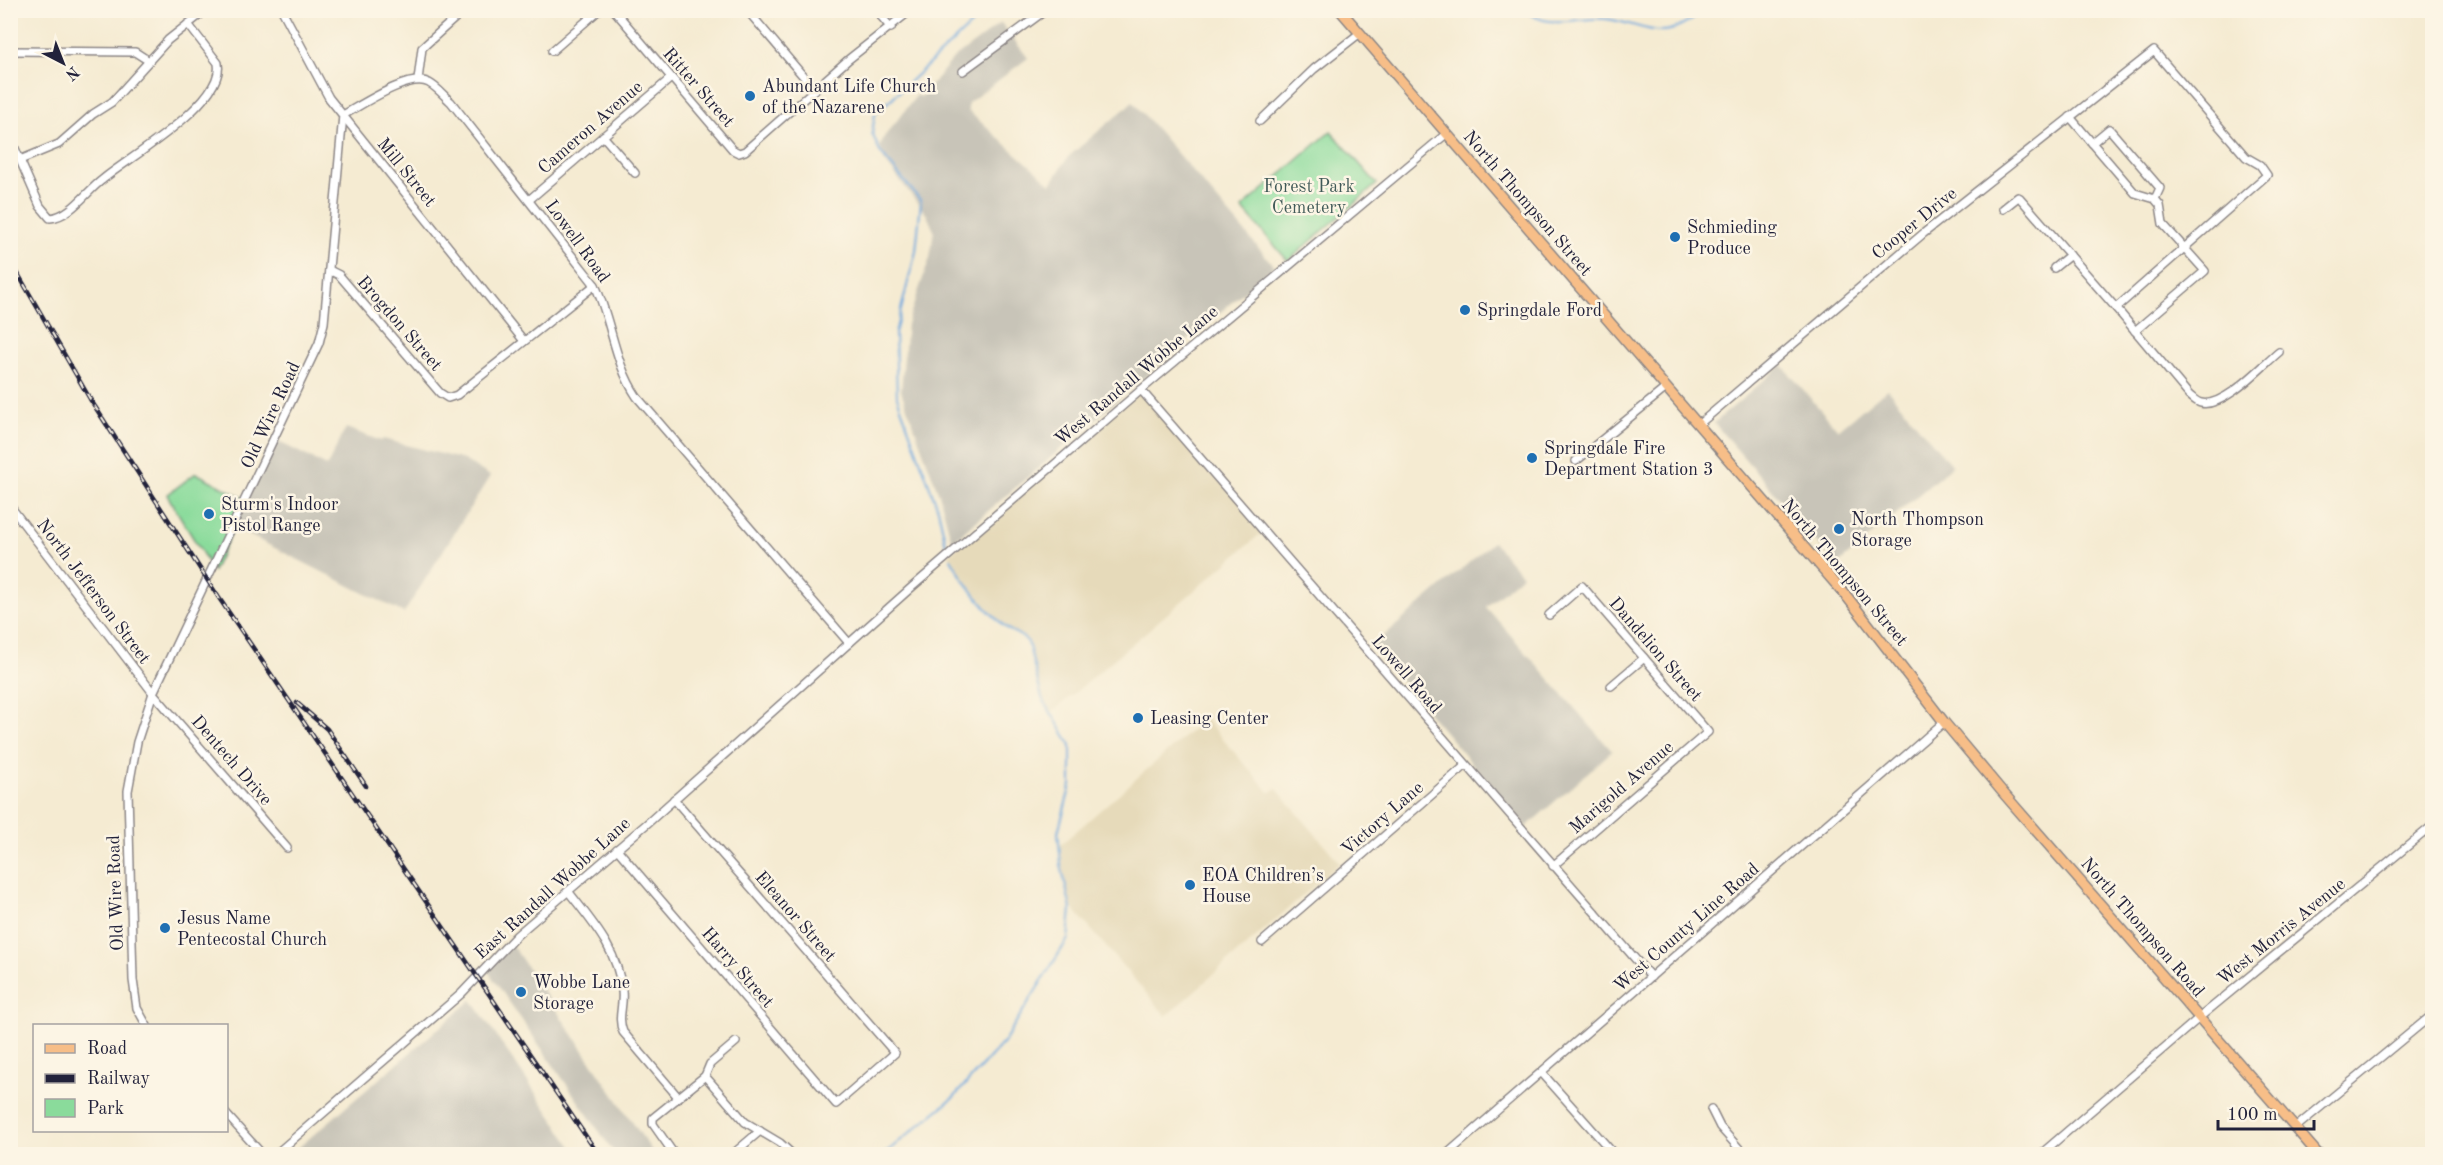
<svg xmlns="http://www.w3.org/2000/svg" width="2443" height="1165" font-family="'Old Standard TT',serif">
	<rect width="100%" height="100%" fill="#fcf5e5"/>
	<filter id="ink" filterUnits="userSpaceOnUse"><feTurbulence type="fractalNoise" baseFrequency=".0167" numOctaves="2"/><feDisplacementMap in="SourceGraphic" scale="12" xChannelSelector="R" yChannelSelector="G"/><feConvolveMatrix kernelMatrix="1 2 1 2 8 2 1 2 1" color-interpolation-filters="sRGB"/></filter>
	<filter id="wash" filterUnits="userSpaceOnUse"><feTurbulence type="fractalNoise" baseFrequency=".008" numOctaves="4" result="noise"/><feDisplacementMap in="SourceGraphic" scale="24" xChannelSelector="R" yChannelSelector="G"/><feGaussianBlur stdDeviation="1.35" result="paint"/><feColorMatrix in="noise" values="0 0 0 0 0 0 0 0 0 0 0 0 0 0 0 0 0 1.4 0 .05"/><feComposite in="paint" operator="in"/></filter>
	<g filter="url(#wash)">
		<rect width="100%" height="100%" fill="#f5ebd2"/>
		<g fill="#e6daba">
			<polygon points="1141,390 1264,531 1051,713 1042,698 1028,642 1023,636 1009,631 990,612 961,576 949,555"/>
			<polygon points="1205,719 1270,793 1276,788 1340,863 1166,1016 1070,905 1061,865 1059,846"/>
		</g>
		<g fill="#c8c4b8">
			<polygon points="1001,23 1028,58 968,103 968,111 1051,184 1068,157 1133,102 1274,266 952,542 940,497 901,391 907,324 930,258 934,231 927,215 884,160 880,146 884,137 917,95 921,97 954,58"/>
			<polygon points="1782,365 1838,430 1887,389 1952,466 1837,565 1714,423"/>
			<polygon points="346,428 381,441 383,439 464,460 490,476 404,613 233,527 275,440 327,466"/>
			<polygon points="1493,542 1522,575 1486,607 1612,751 1526,827 1372,646"/>
			<polygon points="510,942 654,1154 615,1154 485,967"/>
			<polygon points="472,1000 577,1154 292,1154 292,1153"/>
		</g>
		<g fill="#8adb9b" stroke="#567e6b" stroke-width="1.5">
			<polygon points="1331,131 1377,184 1288,261 1242,208"/>
			<polygon points="196,473 247,500 213,571 167,495"/>
		</g>
		<g fill="none" stroke-linecap="round" stroke-linejoin="round">
			<g stroke="#6ea8de" stroke-width="2">
				<path d="M 1525,10 C 1545,30 1579,17 1605,19 C 1624,20 1643,31 1663,31 C 1679,30 1693,20 1704,10"/>
				<polyline points="947,549 938,509 897,397 895,333 916,251 921,201 880,152 872,133 875,114 987,10"/>
				<path d="M 884,1154 L 954,1097 L 1003,1043 L 1068,939 L 1071,909 L 1061,865 L 1058,832 L 1071,785 L 1071,745 L 1042,698 L 1028,642 C 1021,634 1012,633 1004,626 C 983,607 965,584 951,559"/>
			</g>
		</g>
	</g>
	<g filter="url(#ink)">
		<g fill="none" stroke-linecap="round" stroke-linejoin="round">
			<defs>
				<g id="minor">
					<polyline points="282,10 329,98 524,341"/>
					<polyline points="614,10 733,150 739,153 745,151 849,59 911,10"/>
					<polyline points="747,10 815,90"/>
					<polyline points="876,10 891,28"/>
					<polyline points="10,51 135,52 149,61"/>
					<polyline points="552,51 599,10"/>
					<polyline points="963,71 1046,10"/>
					<polyline points="418,80 422,48 464,10"/>
					<path d="M 343,115 C 362,105 410,72 429,83 C 437,87 444,96 451,102 L 595,285 C 612,322 614,363 637,397 L 849,643"/>
					<polyline points="2070,117 2135,193 2155,199 2160,205 2163,224 2205,271 2135,331"/>
					<polyline points="1260,121 1314,69 1360,33"/>
					<polyline points="603,136 635,173"/>
					<path d="M 10,137 L 40,206 L 50,218 C 70,217 87,191 102,180 C 128,158 226,102 218,63 L 188,24"/>
					<polyline points="2092,143 2109,129 2111,131 2160,188 2155,199"/>
					<polyline points="20,160 59,144 93,114 112,102 168,40 206,10"/>
					<polyline points="529,200 671,78"/>
					<polyline points="2054,268 2070,255"/>
					<polyline points="329,270 339,275 440,393 448,398 457,395 595,285"/>
					<path d="M 2116,308 L 2189,395 C 2193,398 2196,402 2201,403 C 2224,408 2262,366 2279,352"/>
					<polyline points="1141,390 1651,977"/>
					<polyline points="1698,425 1924,233 2154,51 2246,157 2260,165 2267,175 2116,308 2020,198 2018,197 2003,209"/>
					<polyline points="1576,461 1666,388"/>
					<polyline points="10,506 153,693 287,848"/>
					<polyline points="1549,615 1582,586 1708,732 1553,866"/>
					<polyline points="1611,686 1644,658"/>
					<polyline points="617,849 836,1104 895,1053 674,799"/>
					<path d="M 568,891 C 592,922 618,950 622,991 C 624,1006 617,1017 623,1032 L 678,1097"/>
					<polyline points="1262,942 1466,765"/>
					<polyline points="147,1026 137,1008 133,980 128,791 137,742 153,693 319,343 324,323 343,115"/>
					<polyline points="1542,1073 1614,1154"/>
					<polyline points="705,1076 745,1122 780,1143 792,1154"/>
					<polyline points="1711,1109 1720,1127 1744,1154"/>
					<polyline points="226,1114 262,1154"/>
					<polyline points="2295,1128 2432,1015"/>
					<polyline points="276,1154 461,994 517,935 650,821 912,587 1141,390 1446,134"/>
					<polyline points="674,1154 653,1124 653,1118 705,1076 710,1064 736,1042"/>
					<polyline points="733,1154 760,1131"/>
					<polyline points="1447,1154 1944,722"/>
					<polyline points="2041,1154 2200,1017 2432,826"/>
				</g>
				<polyline id="major" points="1340,10 1848,598 1944,722 2005,795 2318,1154"/>
			</defs>
			<use href="#minor" stroke="#8c8686" stroke-width="10"/>
			<use href="#major" stroke="#8c8686" stroke-width="12"/>
			<use href="#minor" stroke="#fff" stroke-width="7"/>
			<use href="#major" stroke="#f7be88" stroke-width="9"/>
			<defs>
				<g id="rail">
					<polyline points="10,260 90,399 219,598 598,1154"/>
					<polyline points="297,703 327,729 366,786"/>
				</g>
			</defs>
			<use href="#rail" stroke="#22223b" stroke-width="4.5"/>
			<use href="#rail" stroke="#fcf5e5" stroke-width="2" stroke-dasharray="7" stroke-linecap="butt"/>
		</g>
	</g>
	<g fill="#1f6fb2" stroke="#fcf5e5" stroke-width="2">
		<circle cx="750" cy="96" r="6"/>
		<circle cx="1675" cy="237" r="6"/>
		<circle cx="1465" cy="310" r="6"/>
		<circle cx="1532" cy="458" r="6"/>
		<circle cx="209" cy="514" r="6"/>
		<circle cx="1839" cy="529" r="6"/>
		<circle cx="1138" cy="718" r="6"/>
		<circle cx="1190" cy="885" r="6"/>
		<circle cx="165" cy="928" r="6"/>
		<circle cx="521" cy="992" r="6"/>
	</g>
	<g text-anchor="middle" stroke-width="5" stroke-linejoin="round" paint-order="stroke">
		<g font-size="18" fill="#22223b" stroke="#fcf5e5" text-anchor="start">
			<text x="762" y="92">Abundant Life Church<tspan x="762" dy="21">of the Nazarene</tspan></text>
			<text x="1687" y="233">Schmieding<tspan x="1687" dy="21">Produce</tspan></text>
			<text x="1477" y="316">Springdale Ford</text>
			<text x="1544" y="454">Springdale Fire<tspan x="1544" dy="21">Department Station 3</tspan></text>
			<text x="221" y="510">Sturm's Indoor<tspan x="221" dy="21">Pistol Range</tspan></text>
			<text x="1851" y="525">North Thompson<tspan x="1851" dy="21">Storage</tspan></text>
			<text x="1150" y="724">Leasing Center</text>
			<text x="1202" y="881">EOA Children’s<tspan x="1202" dy="21">House</tspan></text>
			<text x="177" y="924">Jesus Name<tspan x="177" dy="21">Pentecostal Church</tspan></text>
			<text x="533" y="988">Wobbe Lane<tspan x="533" dy="21">Storage</tspan></text>
		</g>
		<g font-size="18" fill="#22223b" stroke="#fcf5e5">
			<text transform="translate(699 87) rotate(49)" y="6">Ritter Street</text>
			<text transform="translate(590 127) rotate(-41)" y="6">Cameron Avenue</text>
			<text transform="translate(407 172) rotate(51)" y="6">Mill Street</text>
			<text transform="translate(1528 203) rotate(49)" y="6">North Thompson Street</text>
			<text transform="translate(1914 223) rotate(-39)" y="6">Cooper Drive</text>
			<text transform="translate(578 241) rotate(54)" y="6">Lowell Road</text>
			<text transform="translate(400 323) rotate(49)" y="6">Brogdon Street</text>
			<text transform="translate(1136 375) rotate(-40)" y="6">West Randall Wobbe Lane</text>
			<text transform="translate(270 415) rotate(-65)" y="6">Old Wire Road</text>
			<text transform="translate(1845 572) rotate(50)" y="6">North Thompson Street</text>
			<text transform="translate(94 591) rotate(53)" y="6">North Jefferson Street</text>
			<text transform="translate(1656 649) rotate(49)" y="6">Dandelion Street</text>
			<text transform="translate(1407 674) rotate(49)" y="6">Lowell Road</text>
			<text transform="translate(232 760) rotate(49)" y="6">Dentech Drive</text>
			<text transform="translate(1621 787) rotate(-41)" y="6">Marigold Avenue</text>
			<text transform="translate(1382 818) rotate(-41)" y="6">Victory Lane</text>
			<text transform="translate(552 888) rotate(-42)" y="6">East Randall Wobbe Lane</text>
			<text transform="translate(115 893) rotate(-92)" y="6">Old Wire Road</text>
			<text transform="translate(796 916) rotate(49)" y="6">Eleanor Street</text>
			<text transform="translate(1686 927) rotate(-41)" y="6">West County Line Road</text>
			<text transform="translate(2143 927) rotate(49)" y="6">North Thompson Road</text>
			<text transform="translate(2281 931) rotate(-39)" y="6">West Morris Avenue</text>
			<text transform="translate(738 967) rotate(49)" y="6">Harry Street</text>
		</g>
		<g font-size="18" fill="#415a58" stroke="#fcf5e5">
			<text x="1309" y="192">Forest Park<tspan x="1309" dy="21">Cemetery</tspan></text>
		</g>
	</g>
	<rect width="2443" height="1165" fill="none" stroke="#fcf5e5" stroke-width="36"/>
	<rect x="33" y="1024" width="195" height="108" fill="#fcf5e5" stroke="#a5a1a1" stroke-width="1.5"/>
	<rect x="45" y="1044" width="30" height="9" fill="#f7be88" stroke="#a5a1a1" stroke-width="1.5"/>
	<text x="87" y="1054" font-size="18" fill="#22223b">Road</text>
	<rect x="45" y="1074" width="30" height="9" fill="#22223b" stroke="#a5a1a1" stroke-width="1.5"/>
	<text x="87" y="1084" font-size="18" fill="#22223b">Railway</text>
	<rect x="45" y="1099" width="30" height="18" fill="#8adb9b" stroke="#a5a1a1" stroke-width="1.5"/>
	<text x="87" y="1114" font-size="18" fill="#22223b">Park</text>
	<g transform="translate(63 63) rotate(138)" stroke="#fcf5e5" stroke-width="4.5" paint-order="stroke">
	<path d="M0-4.5L10 22L0 15L-10 22Z" fill="#22223b"/>
	<text y="-9" font-size="16" font-weight="bold" text-anchor="middle" fill="#22223b">N</text>
	</g>
	<path d="M2218 1120v9h96v-9" fill="none" stroke="#22223b" stroke-width="3"/>
	<text x="2227" y="1120" font-size="18" fill="#22223b" stroke="#fcf5e5" stroke-width="4.5" paint-order="stroke">100 m</text>
</svg>
